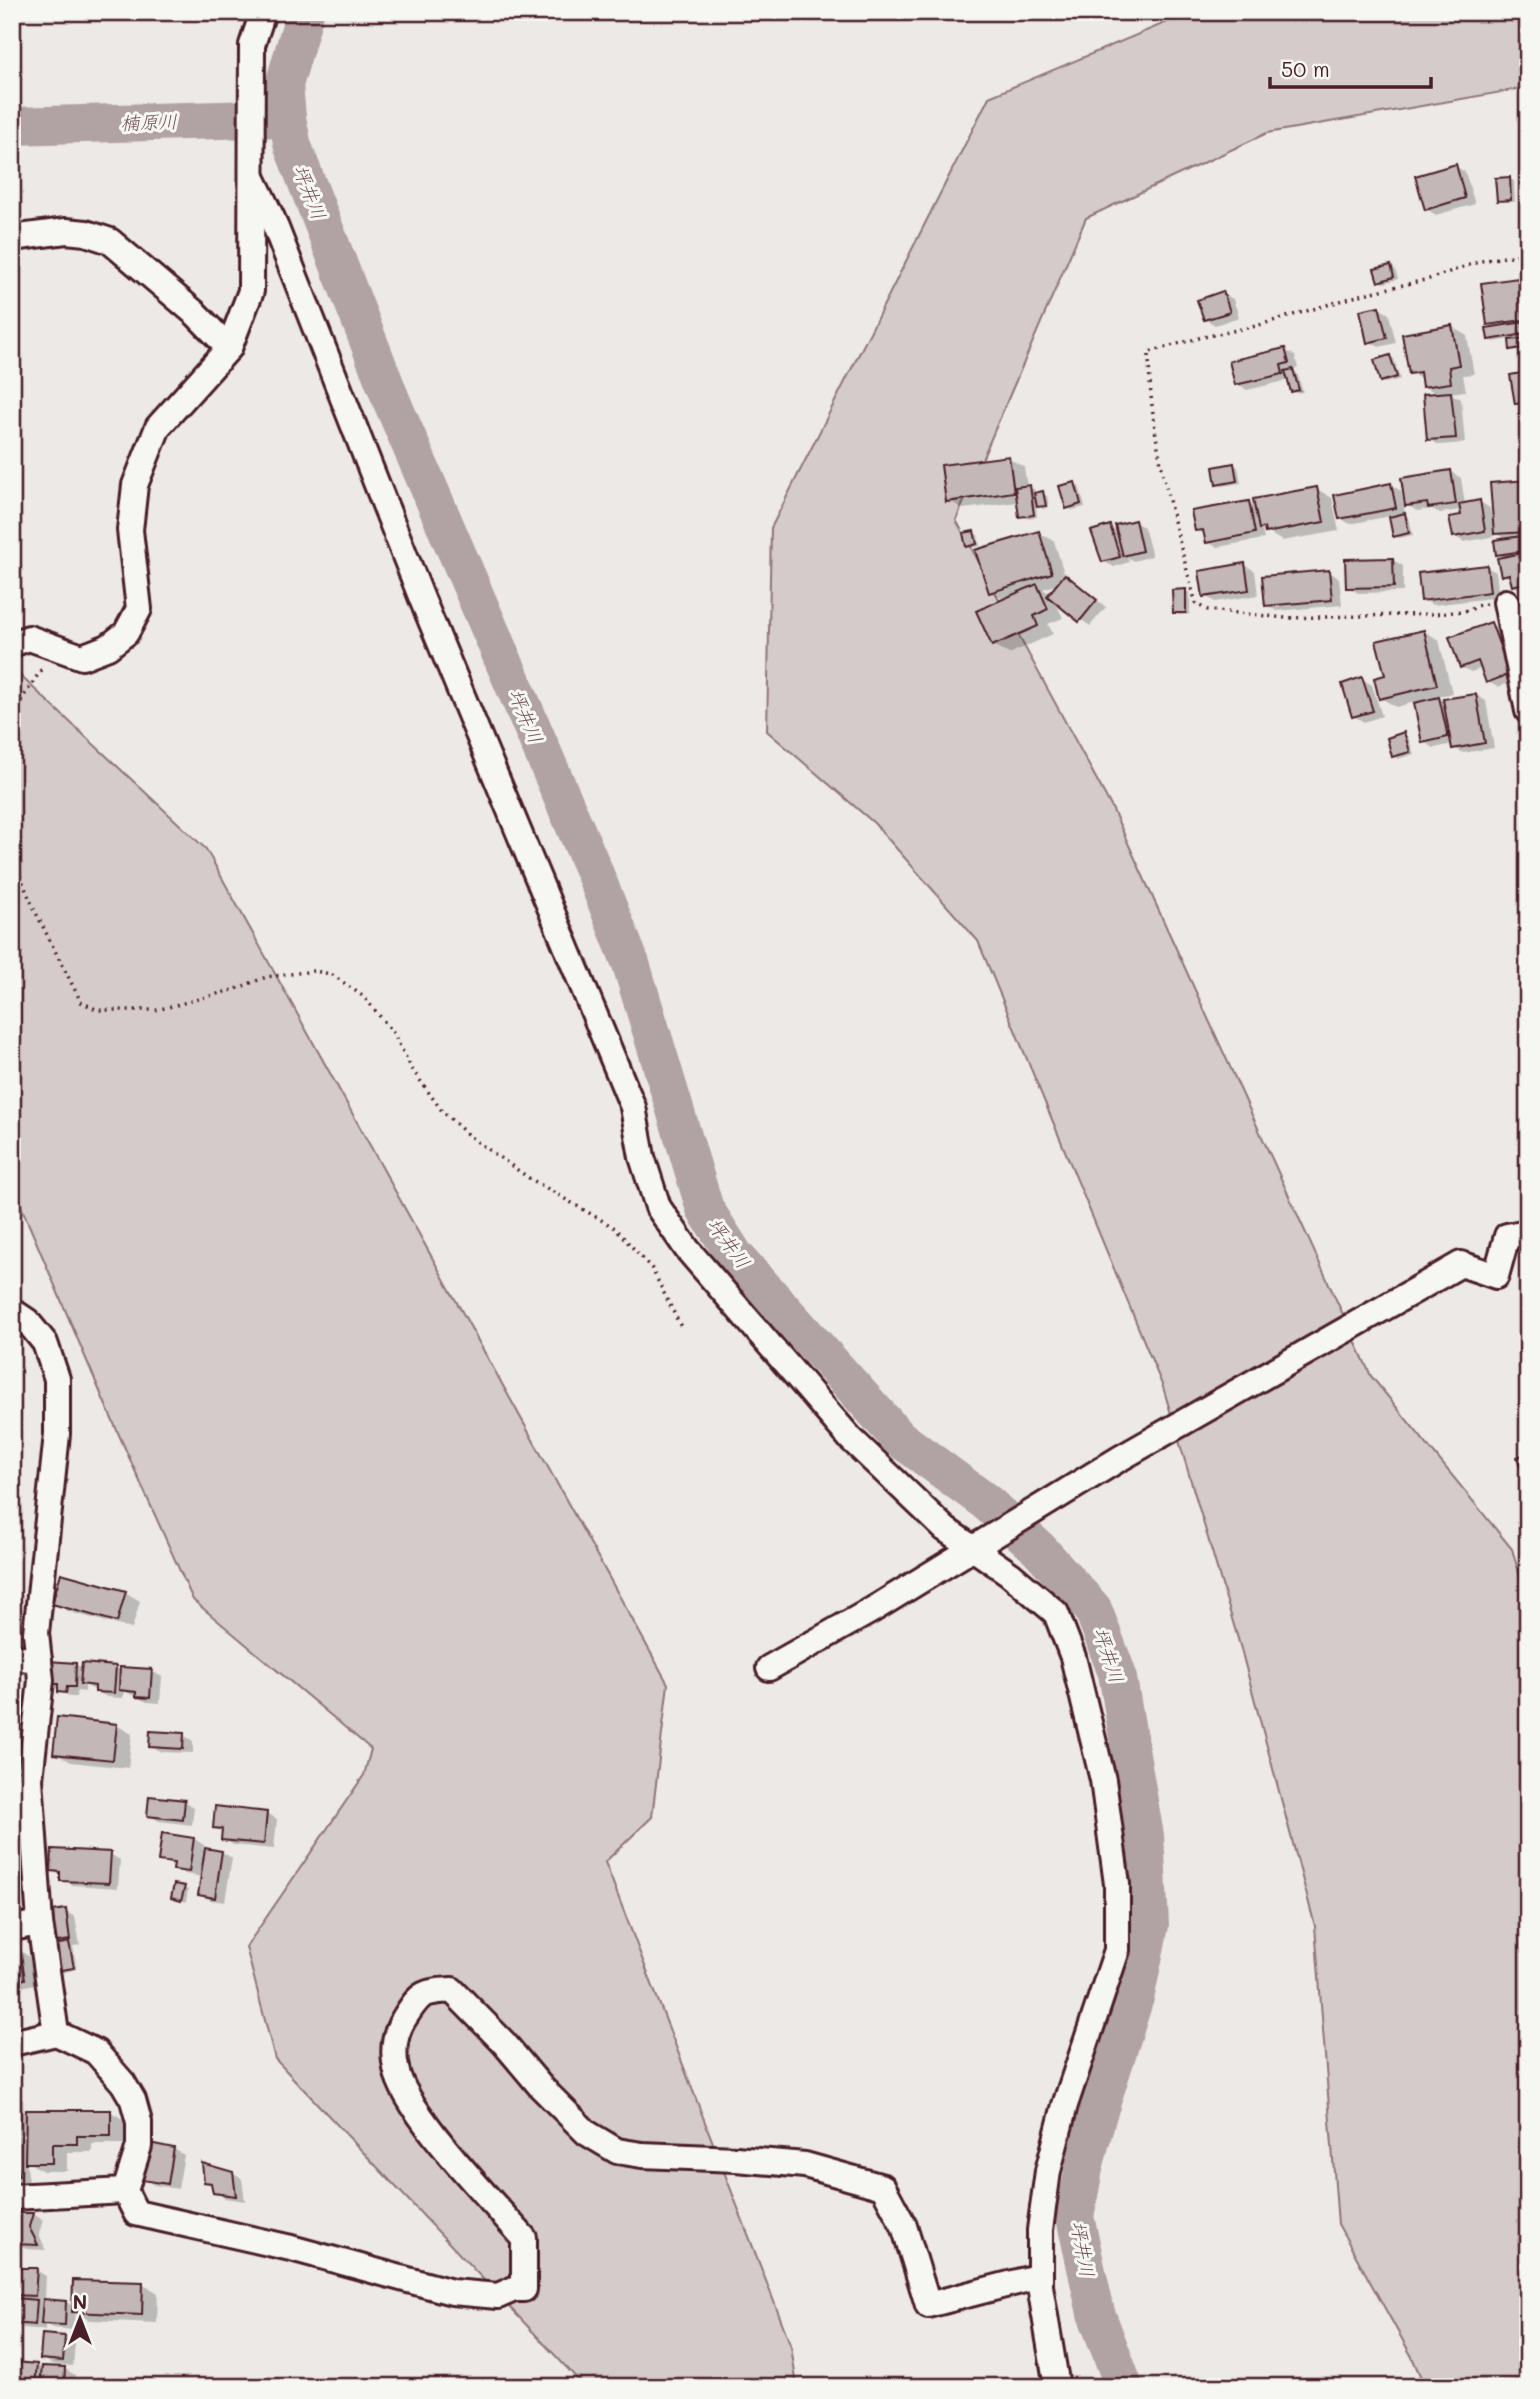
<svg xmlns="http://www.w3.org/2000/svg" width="1540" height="2399" font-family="Mali,'Klee One',sans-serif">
	<rect width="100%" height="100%" fill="#ece9e6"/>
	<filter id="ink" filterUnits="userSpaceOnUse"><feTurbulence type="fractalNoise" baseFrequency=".0143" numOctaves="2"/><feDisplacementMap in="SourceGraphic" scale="14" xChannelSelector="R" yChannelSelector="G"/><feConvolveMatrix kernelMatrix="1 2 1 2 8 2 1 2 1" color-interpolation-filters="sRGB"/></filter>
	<g filter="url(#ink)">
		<g fill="#d4cbca" stroke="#8f757a" stroke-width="2">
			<polygon points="1191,12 1528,12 1528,41 1519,89 1267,133 1086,218 956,520 1112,808 1371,1376 1512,1549 1528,1604 1528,2387 1425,2387 1412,2357 1338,2224 1315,1926 1241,1649 1163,1387 978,941 874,823 767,731 771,528 989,97"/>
			<polygon points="12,668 206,849 668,1684 652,1817 605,1862 791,2346 797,2387 585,2387 275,2059 246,1947 364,1775 371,1749 193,1600 107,1408 12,1185"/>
		</g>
		<g fill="#0003" fill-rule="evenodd">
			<polygon points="1455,166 1465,172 1475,204 1436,215 1426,209"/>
			<polygon points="1510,179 1514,181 1515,202 1503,202 1498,200"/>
			<polygon points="1390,266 1395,269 1398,279 1384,283 1379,281"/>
			<polygon points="1518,280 1528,285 1528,358 1524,356 1523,350 1516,351 1511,349 1510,339 1494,342 1490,339 1496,328 1488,324"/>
			<polygon points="1222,293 1233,299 1239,317 1215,325 1205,319"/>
			<polygon points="1379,308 1389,314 1396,343 1379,347 1369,341"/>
			<polygon points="1452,327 1467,336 1474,374 1463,375 1466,391 1450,393 1461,399 1465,443 1439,445 1429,439 1439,395 1424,386 1423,380 1411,373"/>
			<polygon points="1285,350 1295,356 1298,368 1292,370 1297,373 1303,392 1297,393 1292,391 1289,380 1247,390 1237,384"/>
			<polygon points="1390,357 1394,359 1400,379 1386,383 1382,381"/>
			<polygon points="1527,374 1528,408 1526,409 1516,403"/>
			<polygon points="1008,458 1024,467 1027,487 1034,489 1035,494 1042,493 1047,496 1049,507 1043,509 1036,505 1037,517 1025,518 1020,515 1019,502 963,509 948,500"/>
			<polygon points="1233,465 1238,467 1241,483 1222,486 1218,484"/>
			<polygon points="1451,472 1461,478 1465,504 1480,502 1490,508 1492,520 1528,482 1528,541 1526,541 1528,590 1523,591 1513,585 1512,580 1503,574 1506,558 1498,554 1507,540 1494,532 1495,536 1464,542 1454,536 1463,517 1461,510 1440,513 1432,509 1417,511 1407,505"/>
			<polygon points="1074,484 1079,486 1085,507 1072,510 1068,508"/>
			<polygon points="1391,485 1401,491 1405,513 1402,514 1409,518 1413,535 1399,538 1395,536 1390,516 1350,524 1340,518"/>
			<polygon points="1317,489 1332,498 1339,531 1282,541 1262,529 1264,539 1217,547 1207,542 1206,535 1197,530 1248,502 1256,507"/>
			<polygon points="1134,522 1144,527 1152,556 1134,561 1127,557 1129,562 1114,567 1103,561 1109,527 1118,532"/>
			<path d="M 1038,532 L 1054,541 L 1065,576 L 1106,607 L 1090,626 L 1055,601 L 1063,618 L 1048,624 L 1053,634 L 1009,654 L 993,645 L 1005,600 L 990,592 ZM 1059,584 L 1051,594 L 1043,589 Z"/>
			<polygon points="974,533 978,535 980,546 972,548 968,546"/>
			<polygon points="1393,560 1403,566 1403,592 1358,593 1348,587"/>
			<polygon points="1245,565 1255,571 1258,595 1215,602 1205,596"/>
			<polygon points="1486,567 1496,572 1499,597 1433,605 1423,600"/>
			<polygon points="1329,572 1339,578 1342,605 1277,611 1267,605"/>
			<polygon points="1185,591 1190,593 1190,614 1179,615 1174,612"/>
			<polygon points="1491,624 1501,630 1519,680 1498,687 1488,682 1483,668 1471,672 1461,667"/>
			<polygon points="1424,631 1439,640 1452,693 1436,697 1443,701 1476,695 1486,701 1494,748 1463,753 1453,747 1453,744 1434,748 1424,742 1415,702 1396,707 1381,698 1387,677"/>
			<polygon points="1362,679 1372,685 1382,716 1364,722 1354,716"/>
			<polygon points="1404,734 1408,737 1414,754 1398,759 1394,756"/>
			<polygon points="12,1592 20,1596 20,1623 12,1623"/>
			<polygon points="125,1592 140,1601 132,1629 70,1612 54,1603"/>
			<polygon points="76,1664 83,1669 116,1668 121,1671 152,1671 162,1677 160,1703 147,1702 124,1691 123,1698 107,1697 85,1685 85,1692 77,1691 76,1697 70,1697 48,1683"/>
			<polygon points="116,1725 132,1734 128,1768 71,1762 55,1753"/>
			<polygon points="183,1735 193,1741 193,1753 161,1752 151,1746"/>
			<polygon points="184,1801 194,1807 192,1825 159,1821 149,1815"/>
			<polygon points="267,1813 277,1819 274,1849 233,1845 223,1839 223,1832 215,1828"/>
			<polygon points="194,1839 204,1845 203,1850 222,1852 232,1858 225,1902 210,1900 200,1894 202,1877 185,1874 175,1869 175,1867 160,1860"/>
			<polygon points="110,1854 120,1860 118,1888 72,1885 53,1870"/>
			<polygon points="184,1888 188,1890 186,1902 173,1897"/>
			<polygon points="65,1911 75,1917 80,1945 73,1946 77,1969 61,1973 56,1970 59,1946 53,1942"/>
			<polygon points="20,1951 30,1957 35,1984 12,1989 12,1952"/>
			<path d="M 12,2094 L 23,2100 L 24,2112 L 111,2112 L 126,2121 L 126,2144 L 92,2144 L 92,2152 L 67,2152 L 67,2171 L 43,2171 L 26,2161 L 29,2181 L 20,2182 L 24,2185 L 14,2189 ZM 27,2133 L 27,2148 L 25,2149 L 24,2138 L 17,2134 Z"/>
			<polygon points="174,2149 184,2155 178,2189 154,2185 144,2179"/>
			<polygon points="232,2173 242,2179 245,2201 225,2198 215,2192 213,2185 206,2181"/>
			<polygon points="33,2214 43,2220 39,2234 46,2250 26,2249 16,2243 12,2235 12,2215"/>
			<polygon points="12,2269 36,2270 46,2276 45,2300 66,2302 74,2307 143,2284 158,2293 157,2323 89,2320 76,2313 74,2330 53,2328 45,2324 45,2330 23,2328 12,2322 15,2298 12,2296"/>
			<polygon points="12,2335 20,2339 18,2364 37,2366 43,2369 65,2369 75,2375 74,2387 12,2387 12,2365 15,2366 16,2361 12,2361"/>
			<polygon points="65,2338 75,2344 73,2366 52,2364 42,2358"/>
			<polygon points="320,2383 340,2385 344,2387 320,2387"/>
		</g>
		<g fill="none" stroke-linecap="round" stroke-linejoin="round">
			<g stroke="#b1a2a3" stroke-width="38">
				<polyline points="305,12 284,85 287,118 293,147 392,402 593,869 631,964 705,1209 735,1256 899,1438 986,1502 1039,1549 1093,1609 1117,1673 1145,1836 1150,1925 1136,1994 1097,2117 1084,2168 1075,2217 1096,2313 1124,2387"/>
				<polyline points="12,126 287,118"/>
			</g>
		</g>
		<g fill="#c4b7b7" stroke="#4a1f2b" stroke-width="2">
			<polygon points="1456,164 1465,198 1425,210 1415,176"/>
			<polygon points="1510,177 1511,200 1497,201 1495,178"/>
			<polygon points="1391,265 1394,277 1378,282 1374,269"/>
			<polygon points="1518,278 1524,320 1487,325 1481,283"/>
			<polygon points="1223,291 1230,312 1204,320 1197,300"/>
			<polygon points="1379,306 1387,338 1367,343 1360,310"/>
			<polygon points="1524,322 1526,334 1488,340 1486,328"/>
			<polygon points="1452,325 1459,365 1449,367 1451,383 1422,387 1420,372 1409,374 1402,334"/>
			<polygon points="1528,338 1528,356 1522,357 1521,348 1510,350 1509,340"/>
			<polygon points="1285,348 1289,363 1281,365 1283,374 1235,385 1229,361"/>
			<polygon points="1390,355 1397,377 1380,382 1374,360"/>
			<polygon points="1293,369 1299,390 1291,392 1285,371"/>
			<polygon points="1527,372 1528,402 1515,404 1510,375"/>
			<polygon points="1451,392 1456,438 1427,440 1423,394"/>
			<polygon points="1009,456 1014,492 946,502 941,465"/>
			<polygon points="1234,463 1237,481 1216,485 1213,467"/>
			<polygon points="1451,470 1456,504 1428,508 1427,503 1405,506 1401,478"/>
			<polygon points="1528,480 1528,532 1494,534 1490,483"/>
			<polygon points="1075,482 1081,504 1066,509 1059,486"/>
			<polygon points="1391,483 1396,508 1339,519 1334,495"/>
			<polygon points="1030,485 1034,515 1019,517 1015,487"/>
			<polygon points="1317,487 1324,522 1265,533 1264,528 1259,529 1253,499"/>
			<polygon points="1043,491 1046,506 1037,507 1034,493"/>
			<polygon points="1480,500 1485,531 1453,537 1449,517 1461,515 1459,504"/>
			<polygon points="1249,501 1255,533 1206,543 1203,530 1195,531 1191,511"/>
			<polygon points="1405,513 1409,533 1393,537 1389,517"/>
			<polygon points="1135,520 1142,551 1123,556 1115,525"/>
			<polygon points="1110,525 1120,557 1102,562 1091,531"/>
			<polygon points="974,531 977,544 966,547 963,533"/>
			<polygon points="1039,531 1052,573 989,593 975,550"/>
			<polygon points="1522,536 1524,551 1496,555 1494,540"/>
			<polygon points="1528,552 1528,582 1512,586 1509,574 1501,576 1497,558"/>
			<polygon points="1393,558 1394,587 1346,588 1345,559"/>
			<polygon points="1245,563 1249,590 1203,597 1199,571"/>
			<polygon points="1487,565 1490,592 1421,601 1418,573"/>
			<polygon points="1329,570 1332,600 1265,606 1262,576"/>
			<polygon points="1065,574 1097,600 1079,622 1047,596"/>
			<polygon points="1037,584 1048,609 1034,616 1038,626 992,646 976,611"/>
			<polygon points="1186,589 1186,613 1173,613 1172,590"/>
			<polygon points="1491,622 1510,674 1486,683 1478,661 1460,668 1449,637"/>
			<polygon points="1424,630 1437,685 1379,699 1374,678 1385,675 1376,641"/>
			<polygon points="1362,677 1373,711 1352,717 1342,684"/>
			<polygon points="1476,694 1485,743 1452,749 1443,699"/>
			<polygon points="1439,697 1448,737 1422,743 1414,703"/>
			<polygon points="1404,732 1410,752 1392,757 1387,738"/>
			<polygon points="1528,1453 1528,1486 1527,1486 1517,1457"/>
			<polygon points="1528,1518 1528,1552 1518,1522"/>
			<polygon points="61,1573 126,1591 117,1622 52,1604"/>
			<polygon points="48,1661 76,1663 75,1687 67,1687 66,1693 58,1692 58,1684 47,1684"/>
			<polygon points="82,1663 116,1666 114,1693 95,1692 95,1686 80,1684"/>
			<polygon points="120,1667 152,1669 150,1698 136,1697 136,1692 119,1690"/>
			<polygon points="57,1717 117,1724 113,1760 53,1754"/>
			<polygon points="150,1731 184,1733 183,1749 149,1747"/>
			<polygon points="149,1796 185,1800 183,1820 147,1816"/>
			<polygon points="215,1806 267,1812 264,1844 221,1840 222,1829 213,1828"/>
			<polygon points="162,1833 194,1838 189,1872 173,1870 174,1863 158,1861"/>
			<polygon points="205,1848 222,1851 215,1898 198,1895"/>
			<polygon points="52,1849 111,1852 109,1883 60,1881 60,1872 51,1871"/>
			<polygon points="174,1884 185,1886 181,1901 171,1898"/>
			<polygon points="66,1909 70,1940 51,1943 46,1912"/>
			<polygon points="69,1942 74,1968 55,1971 50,1946"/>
			<polygon points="20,1949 25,1979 12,1982 12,1950"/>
			<polygon points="26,2110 111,2110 111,2136 77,2136 77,2144 52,2144 52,2163 25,2163"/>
			<polygon points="12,2131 19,2176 12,2177"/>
			<polygon points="149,2143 174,2148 168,2184 142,2180"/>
			<polygon points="202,2163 233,2172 236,2196 213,2193 211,2183 204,2182"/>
			<polygon points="12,2213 33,2213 29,2227 38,2245 14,2244"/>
			<polygon points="12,2268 37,2268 35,2296 12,2295"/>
			<polygon points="73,2280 143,2282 142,2315 72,2312"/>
			<polygon points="14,2298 37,2300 35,2325 12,2323"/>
			<polygon points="43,2299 66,2301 65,2325 41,2324"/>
			<polygon points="42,2334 65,2336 63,2361 40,2359"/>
			<polygon points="14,2362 37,2364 35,2387 12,2387"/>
			<polygon points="42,2366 65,2367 64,2387 40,2387"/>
		</g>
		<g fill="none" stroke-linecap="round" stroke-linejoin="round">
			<defs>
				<g id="street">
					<polyline points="253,179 272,218 422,599 633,1107 642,1157 658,1207 687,1249 850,1438 945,1529 1010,1574 1056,1613 1073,1657 1103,1780 1117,1884 1117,1950 1065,2105 1048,2171 1040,2230 1040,2286 1057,2387"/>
					<polyline points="12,238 66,231 86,233 110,241 196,314 229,348"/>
					<polyline points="1506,602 1528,711"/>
					<polyline points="12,644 29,638 82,657 108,647 126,633 139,609 130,530 135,485 158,427 229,348 251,291 252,45 263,12"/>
					<polyline points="12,1311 27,1321 45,1343 57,1379 57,1434 36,1633 41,1680 30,1779 40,1923 56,2033"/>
					<polyline points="12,1657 39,1660"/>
					<polyline points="769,1668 872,1610 1119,1459 1461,1264 1496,1276 1507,1236 1528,1232"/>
					<polyline points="12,1928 40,1923"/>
					<path d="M 12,2043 L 56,2033 L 96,2052 L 123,2083 L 133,2100 L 139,2122 L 139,2146 L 125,2191 L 136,2213 L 291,2248 L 452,2292 L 498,2296 L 514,2289 L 524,2289 L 524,2238 C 493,2202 403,2111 396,2068 C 392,2049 395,2032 405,2017 C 421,1992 423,1992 452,1990 L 504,2043 L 541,2087 L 587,2133 L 617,2151 L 642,2155 L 736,2159 L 805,2165 L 883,2187 L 904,2226 L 928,2305 L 1040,2276"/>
					<polyline points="12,2197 125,2191"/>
				</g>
			</defs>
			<use href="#street" stroke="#4a1f2b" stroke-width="30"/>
			<g stroke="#4a1f2b" stroke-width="3.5" stroke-dasharray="2 5" stroke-linecap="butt">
				<path d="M 1486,604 L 1475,606 L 1471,610 L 1437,614 L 1286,618 L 1208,610 L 1196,604 C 1174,521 1149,438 1149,352 L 1199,338 L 1256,326 L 1364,294 L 1429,279 L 1481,261 L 1528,253"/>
				<polyline points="12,720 22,699 41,670 44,669"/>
				<polyline points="12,856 33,907 81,1002 98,1010 157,1010 236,989 266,977 314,971 331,974 364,997 392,1031 412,1069 442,1111 469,1136 529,1178 615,1228 652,1269 682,1329"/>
			</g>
			<use href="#street" stroke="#f6f6f2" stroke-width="24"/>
		</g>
	</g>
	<g text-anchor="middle" stroke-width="6" stroke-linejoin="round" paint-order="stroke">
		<g font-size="19" font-style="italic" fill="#6e4d55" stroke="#f6f6f2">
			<text transform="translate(149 122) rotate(-2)" y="7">楠原川</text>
			<text transform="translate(310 192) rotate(69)" y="7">坪井川</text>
			<text transform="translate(526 716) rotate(67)" y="7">坪井川</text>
			<text transform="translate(729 1243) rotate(54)" y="7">坪井川</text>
			<text transform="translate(1109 1655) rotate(72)" y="7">坪井川</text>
			<text transform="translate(1083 2249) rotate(80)" y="7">坪井川</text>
		</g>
	</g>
	<rect width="1540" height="2399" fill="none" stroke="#f6f6f2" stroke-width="42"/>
	<rect x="21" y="21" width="1498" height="2357" fill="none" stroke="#4a1f2b" stroke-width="2.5" filter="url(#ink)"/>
	<g transform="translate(80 2319)" stroke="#f6f6f2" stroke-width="5" paint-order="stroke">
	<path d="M0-5L12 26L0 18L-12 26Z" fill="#4a1f2b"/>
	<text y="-10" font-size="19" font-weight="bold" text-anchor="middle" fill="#4a1f2b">N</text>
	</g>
	<path d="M1270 77v10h161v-10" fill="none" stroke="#4a1f2b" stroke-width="3.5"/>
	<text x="1281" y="77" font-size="21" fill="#4a1f2b" stroke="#f6f6f2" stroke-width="5" paint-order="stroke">50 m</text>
</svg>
